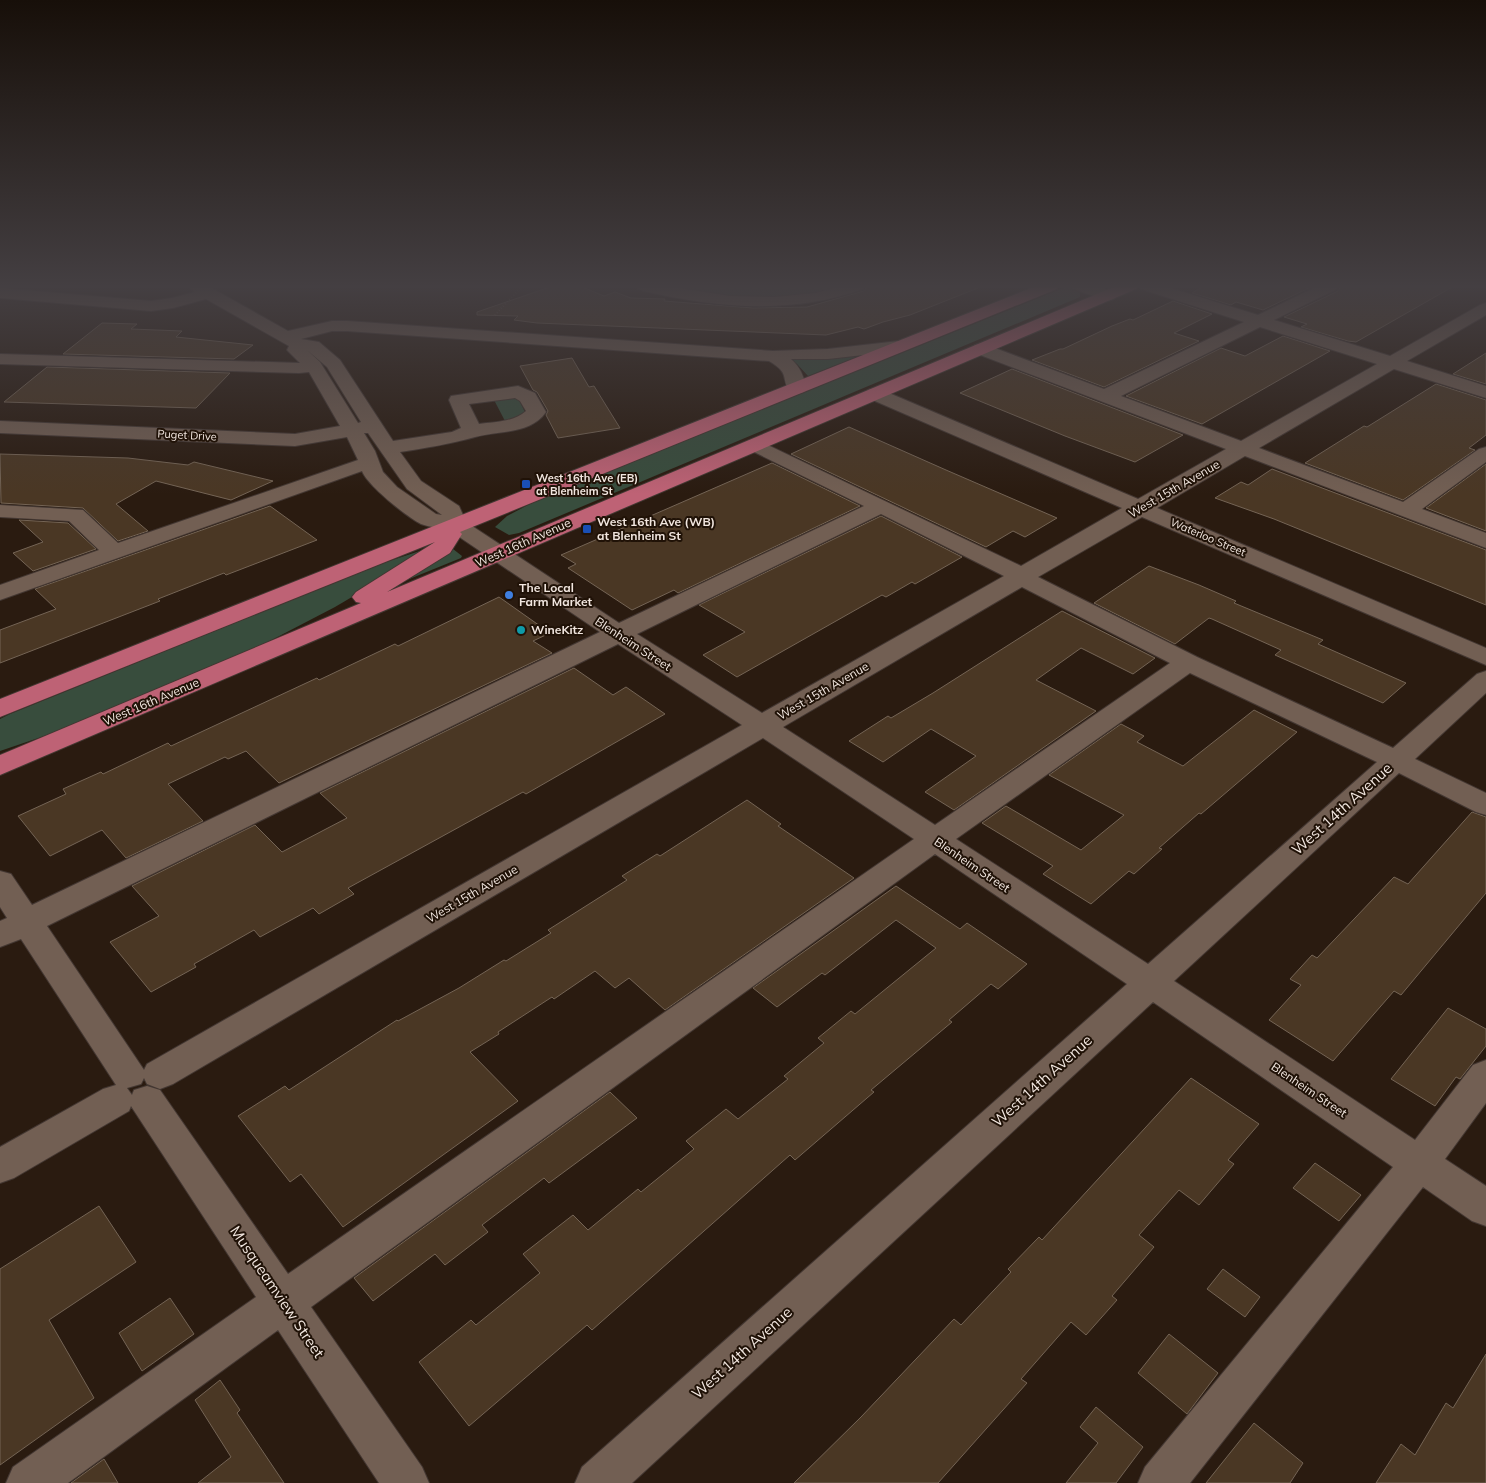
<svg xmlns="http://www.w3.org/2000/svg" width="1486" height="1483" font-family="Mulish,sans-serif">
	<rect width="100%" height="100%" fill="#2a1b10"/>
	<g fill="#384d3d">
		<polygon points="693,286 838,286 834,290 787,299 688,294 684,289"/>
		<polygon points="1066,287 1077,288 1080,292 1080,297 519,533 509,535 495,527 507,516 545,496"/>
		<polygon points="862,355 808,376 797,364 786,358"/>
		<polygon points="515,397 519,400 525,412 520,417 505,421 493,398"/>
		<polygon points="426,549 430,551 335,607 262,645 71,727 0,751 0,719 10,714 377,565"/>
		<polygon points="453,549 462,556 461,558 397,584 450,550"/>
	</g>
	<g fill="#4a3724" stroke="#746455">
		<polygon points="553,286 580,286 604,296 615,292 631,298 665,299 664,301 753,308 807,307 864,291 867,286 978,286 978,288 910,315 883,322 864,329 858,327 826,335 537,323 514,320 518,316 477,315 477,312"/>
		<polygon points="1204,286 1313,286 1263,310 1236,302 1231,305 1192,293"/>
		<polygon points="1341,286 1454,286 1356,342 1348,341 1301,327 1307,324 1284,317 1338,291"/>
		<polygon points="1173,301 1212,314 1174,333 1199,341 1104,387 1032,360 1060,349 1063,349 1112,326 1130,319 1133,320"/>
		<polygon points="102,323 137,324 131,329 182,331 176,337 253,345 234,359 63,354"/>
		<polygon points="1283,336 1330,351 1202,424 1126,396 1221,348 1245,356"/>
		<polygon points="1486,353 1486,384 1453,374"/>
		<polygon points="572,358 589,387 594,386 620,428 558,438 546,415 548,411 537,392 533,390 520,366"/>
		<polygon points="47,367 230,373 196,408 4,402"/>
		<polygon points="1012,369 1183,435 1135,462 1065,436 960,393"/>
		<polygon points="1436,384 1486,400 1486,435 1469,448 1475,450 1403,500 1305,463 1364,426 1367,427"/>
		<polygon points="849,427 946,470 1057,518 1025,537 1013,531 986,547 791,454"/>
		<polygon points="0,454 128,458 188,465 194,462 273,481 231,500 156,481 116,504 148,531 118,541 83,508 1,503"/>
		<polygon points="772,463 860,506 678,593 674,590 632,610 568,568 576,564 561,555"/>
		<polygon points="1486,464 1486,531 1426,508"/>
		<polygon points="1272,469 1486,550 1486,605 1274,519 1215,498 1241,482 1248,485"/>
		<polygon points="270,506 317,540 226,575 224,573 158,599 160,601 0,663 0,630 56,609 35,589"/>
		<polygon points="881,516 962,557 915,584 912,582 886,597 882,595 737,677 703,655 745,632 699,605"/>
		<polygon points="19,520 68,523 96,549 33,571 13,553 43,542"/>
		<polygon points="1149,566 1199,585 1236,601 1234,603 1323,640 1318,644 1406,683 1383,703 1275,655 1281,650 1212,619 1209,618 1175,644 1094,603"/>
		<polygon points="499,597 550,633 533,641 552,653 279,783 246,751 228,759 225,757 168,784 203,821 126,858 102,830 50,856 18,816 66,794 63,789 101,772 103,774 168,743 171,746 317,678 319,680 395,644 398,646"/>
		<polygon points="1062,611 1155,658 1133,674 1081,648 1036,680 1096,711 954,810 925,792 976,756 931,729 883,762 849,741 888,716 891,718 933,693"/>
		<polygon points="574,668 613,695 626,687 665,714 526,794 523,792 348,888 354,894 319,914 313,908 260,937 254,930 194,964 196,967 151,992 110,942 159,916 132,886 255,825 282,852 347,818 320,793"/>
		<polygon points="1254,710 1297,732 1201,814 1199,813 1159,848 1162,849 1134,874 1129,871 1091,904 1043,874 1053,866 982,823 1006,806 1081,850 1124,815 1049,775 1121,724 1144,736 1137,742 1183,766"/>
		<polygon points="747,800 781,824 778,826 854,878 665,1010 629,978 615,988 595,971 554,999 552,997 498,1032 499,1034 470,1052 518,1101 343,1227 301,1174 290,1182 238,1116 285,1086 289,1090 397,1020 398,1021 459,988 504,960 506,961 551,933 548,930 627,880 622,876 657,854 660,856"/>
		<polygon points="1472,812 1486,817 1486,893 1401,995 1394,991 1333,1061 1269,1020 1301,985 1290,979 1312,955 1317,958 1394,877 1408,884"/>
		<polygon points="896,886 960,929 967,923 1027,964 998,989 991,984 949,1020 952,1022 871,1090 874,1092 795,1160 790,1155 592,1330 587,1325 469,1426 419,1362 471,1320 476,1325 540,1273 523,1254 573,1215 588,1230 638,1189 641,1192 694,1149 686,1141 726,1109 738,1119 788,1079 784,1076 824,1043 818,1038 851,1011 855,1014 936,948 896,920 825,975 822,973 777,1007 753,988"/>
		<polygon points="1448,1008 1486,1029 1486,1046 1460,1079 1456,1077 1435,1106 1391,1079"/>
		<polygon points="1191,1078 1259,1124 1228,1160 1234,1164 1199,1205 1179,1190 1139,1235 1154,1247 1112,1296 1117,1300 1086,1335 1071,1322 1021,1379 1027,1383 938,1483 794,1483 861,1417 954,1319 961,1325 1011,1272 1008,1269 1039,1237 1042,1240"/>
		<polygon points="610,1092 637,1118 549,1183 544,1178 482,1225 488,1232 445,1265 435,1254 373,1301 354,1278"/>
		<polygon points="1315,1163 1361,1195 1339,1221 1293,1188"/>
		<polygon points="99,1206 136,1262 49,1320 94,1398 0,1465 0,1269"/>
		<polygon points="1223,1269 1260,1297 1245,1317 1207,1289"/>
		<polygon points="170,1298 194,1334 142,1371 119,1333"/>
		<polygon points="1169,1334 1218,1373 1187,1414 1138,1373"/>
		<polygon points="1486,1354 1486,1483 1376,1483 1401,1444 1415,1455 1446,1403 1453,1408"/>
		<polygon points="220,1380 240,1410 237,1413 284,1483 198,1483 231,1457 195,1400"/>
		<polygon points="1096,1407 1143,1447 1116,1483 1066,1483 1098,1443 1080,1427"/>
		<polygon points="1254,1423 1303,1463 1290,1483 1206,1483"/>
		<polygon points="104,1459 118,1483 71,1483"/>
	</g>
	<g fill="none" stroke-linecap="round" stroke-linejoin="round">
		<defs>
			<g id="minor">
				<path d="M 188,286 L 208,286 L 288,331 L 332,321 L 347,321 L 773,351 L 828,349 L 899,341 L 905,342 L 908,346 L 905,350 L 899,351 L 828,359 L 791,359 C 800,367 804,376 806,388 L 804,392 L 797,394 L 790,392 C 780,377 791,374 769,361 L 347,331 L 332,331 L 301,339 L 319,342 L 340,360 L 393,441 L 452,432 L 461,428 L 449,400 L 451,396 L 518,386 L 535,393 L 546,412 C 530,435 499,430 475,437 C 450,444 426,448 400,452 L 421,481 L 459,506 L 466,522 L 619,623 L 864,506 L 748,449 L 745,445 L 748,441 L 755,439 L 1021,566 L 1122,508 L 868,398 L 866,394 L 868,390 L 875,388 L 882,390 L 1138,499 L 1226,449 L 975,353 L 972,349 L 975,345 L 981,344 L 987,345 L 1104,389 L 1244,322 L 1141,289 L 1139,286 L 1164,286 L 1258,315 L 1318,286 L 1339,286 L 1337,289 L 1274,320 L 1390,356 L 1480,305 L 1486,303 L 1486,315 L 1407,361 L 1486,386 L 1486,398 L 1394,369 L 1259,448 L 1403,502 L 1479,449 L 1486,447 L 1486,462 L 1422,509 L 1486,533 L 1486,548 L 1245,456 L 1157,508 L 1486,648 L 1486,665 L 1142,517 L 1038,577 L 1197,657 L 1393,748 L 1477,674 L 1486,671 L 1486,693 L 1415,759 L 1486,793 L 1486,815 L 1476,812 L 1399,773 L 1174,981 L 1415,1140 L 1473,1065 L 1486,1060 L 1486,1103 L 1445,1159 L 1486,1186 L 1486,1226 L 1472,1221 L 1423,1187 L 1190,1483 L 1138,1483 L 1145,1467 L 1393,1167 L 1153,1002 L 632,1483 L 575,1483 L 582,1467 L 1127,984 L 935,854 L 311,1307 L 422,1467 L 429,1483 L 379,1483 L 278,1330 L 68,1483 L 6,1483 L 13,1467 L 256,1297 L 131,1106 L 129,1111 L 14,1178 L 0,1183 L 0,1147 L 103,1089 L 116,1085 L 21,939 L 0,947 L 0,921 L 7,918 L 0,907 L 0,871 L 11,874 L 32,905 L 600,632 L 449,530 C 440,528 429,527 421,524 C 407,517 367,485 362,471 L 0,600 L 0,585 L 99,550 L 69,521 L 0,517 L 0,505 L 83,510 L 118,543 L 358,460 L 347,437 L 295,446 L 0,433 L 0,421 L 295,434 L 340,426 L 309,372 L 299,373 L 0,364 L 0,354 L 300,363 L 287,350 L 289,346 L 206,299 L 173,308 L 151,311 L 0,298 L 0,288 L 151,301 L 172,298 L 195,292 ZM 1260,327 L 1377,364 L 1241,441 L 1121,396 ZM 307,350 L 327,367 L 361,422 L 358,423 L 320,362 ZM 515,398 L 520,401 L 526,411 C 514,422 494,422 479,424 L 469,404 ZM 364,433 L 368,433 L 407,489 L 442,515 L 436,514 L 397,487 L 383,472 L 375,451 ZM 881,514 L 1004,576 L 762,713 L 637,634 ZM 1022,587 L 1170,663 L 935,825 L 783,727 ZM 618,644 L 742,725 L 147,1064 L 144,1070 L 47,926 ZM 1190,673 L 1377,762 L 1148,964 L 956,839 ZM 763,738 L 914,839 L 288,1274 L 160,1090 L 147,1086 L 134,1090 L 132,1095 L 127,1088 L 141,1084 L 144,1078 L 147,1084 L 160,1089 L 173,1084 Z"/>
				<path d="M 636,286 L 666,286 L 730,296 L 774,297 L 816,293 L 841,286 L 865,286 L 863,289 C 790,315 717,308 644,291 L 638,289 Z"/>
				<path d="M 1071,286 C 1085,286 1107,284 1116,296 L 1114,299 L 1108,301 L 1073,289 Z"/>
			</g>
			<polygon id="major" points="1036,286 1059,286 1057,289 460,532 462,534 450,553 387,592 1116,286 1138,286 1136,289 0,775 0,755 361,603 356,602 352,597 356,592 435,542 0,717 0,699"/>
		</defs>
		<use href="#minor" stroke="#433732" stroke-width="2"/>
		<use href="#major" stroke="#433732" stroke-width="2"/>
		<polyline stroke="#83756c" stroke-width="2" stroke-dasharray="0.5 2.5" stroke-linecap="butt" points="495,315 522,286"/>
		<use href="#minor" fill="#725f53" fill-rule="evenodd"/>
		<use href="#major" fill="#be6275" fill-rule="evenodd"/>
	</g>
	<linearGradient id="sky" x2="0" y2="1"><stop stop-color="#170f09"/><stop offset="0.58" stop-color="#443f42"/><stop offset="1" stop-color="#443f42" stop-opacity="0"/></linearGradient>
	<rect width="1486" height="494" fill="url(#sky)"/>
	<g fill="#1a4fb4" stroke="#201207" stroke-width="2">
		<rect x="521" y="479" width="10" height="10" rx="2.5"/>
		<rect x="582" y="524" width="10" height="10" rx="2.5"/>
	</g>
	<circle fill="#3f7fe0" stroke="#201207" stroke-width="2" cx="509" cy="595" r="5"/>
	<circle fill="#0f9aa8" stroke="#201207" stroke-width="2" cx="521" cy="630" r="5"/>
	<g text-anchor="middle" stroke-width="4" stroke-linejoin="round" paint-order="stroke">
		<g font-size="11" fill="#f2e7e0" stroke="#201207">
			<text transform="translate(187 435) rotate(3)" y="4">Puget Drive</text>
			<text transform="translate(1208 537) rotate(23)" y="4">Waterloo Street</text>
		</g>
		<g font-size="11" font-weight="bold" fill="#f2e7e0" stroke="#201207" text-anchor="start">
			<text x="536" y="482">West 16th Ave (EB)<tspan x="536" dy="13">at Blenheim St</tspan></text>
		</g>
		<g font-size="12" fill="#f2e7e0" stroke="#201207">
			<text transform="translate(1174 489) rotate(-30)" y="4">West 15th Avenue</text>
			<text transform="translate(523 543) rotate(-24)" y="4">West 16th Avenue</text>
			<text transform="translate(633 644) rotate(33)" y="4">Blenheim Street</text>
			<text transform="translate(823 691) rotate(-30)" y="4">West 15th Avenue</text>
			<text transform="translate(151 702) rotate(-23)" y="4">West 16th Avenue</text>
			<text transform="translate(972 865) rotate(34)" y="4">Blenheim Street</text>
			<text transform="translate(472 894) rotate(-30)" y="4">West 15th Avenue</text>
			<text transform="translate(1309 1090) rotate(34)" y="4">Blenheim Street</text>
		</g>
		<g font-size="12" font-weight="bold" fill="#f2e7e0" stroke="#201207" text-anchor="start">
			<text x="597" y="526">West 16th Ave (WB)<tspan x="597" dy="14">at Blenheim St</tspan></text>
			<text x="519" y="592">The Local<tspan x="519" dy="14">Farm Market</tspan></text>
			<text x="531" y="634">WineKitz</text>
		</g>
		<g font-size="15" fill="#f2e7e0" stroke="#201207">
			<text transform="translate(1342 809) rotate(-42)" y="5">West 14th Avenue</text>
			<text transform="translate(1042 1081) rotate(-42)" y="5">West 14th Avenue</text>
			<text transform="translate(277 1292) rotate(56)" y="5">Musqueamview Street</text>
			<text transform="translate(742 1353) rotate(-42)" y="5">West 14th Avenue</text>
		</g>
	</g>
</svg>
